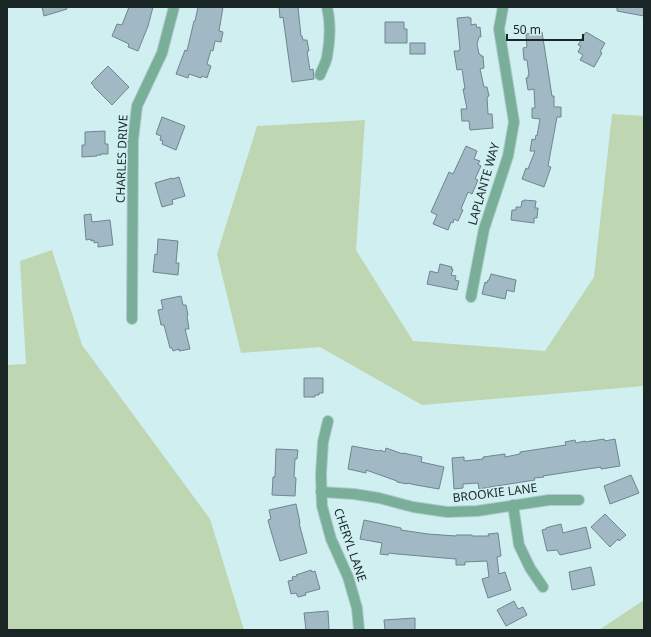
<svg xmlns="http://www.w3.org/2000/svg" width="651" height="637" font-family="'Noto Sans',sans-serif">
	<rect width="100%" height="100%" fill="#d0eff0"/>
	<g fill="#bed6b2">
		<polygon points="612,114 644,116 644,386 422,405 320,347 241,353 217,254 257,126 365,120 356,250 413,341 545,351 594,277"/>
		<polygon points="52,250 82,345 210,519 244,630 7,630 7,365 26,364 20,261"/>
		<polygon points="644,600 644,630 599,630"/>
	</g>
	<g fill="#a1b8c5" stroke="#6f8591">
		<polygon points="42,7 66,7 67,9 44,16"/>
		<polygon points="129,7 153,7 148,26 138,51 128,47 129,44 112,36 117,24 122,25"/>
		<polygon points="198,7 223,7 219,31 223,32 221,42 215,41 213,51 211,50 207,64 211,66 207,78 202,76 201,78 189,74 188,78 176,74 185,50 187,51 194,21 195,21"/>
		<polygon points="279,7 298,7 301,36 302,36 303,40 307,40 309,51 307,51 310,70 313,69 314,79 292,82 283,17 280,18"/>
		<polygon points="617,7 644,7 644,16 617,11"/>
		<polygon points="469,17 469,18 471,18 471,25 476,24 477,28 480,27 481,37 479,37 477,44 479,54 480,54 481,56 483,56 484,68 480,69 484,87 487,87 489,96 487,97 488,114 492,114 493,128 470,130 469,121 462,121 461,109 467,109 463,89 465,89 462,69 457,70 454,51 459,51 459,50 460,49 457,18"/>
		<polygon points="385,22 404,22 404,29 407,29 407,43 385,43"/>
		<polygon points="542,32 552,96 554,96 554,107 561,107 561,117 557,117 548,166 551,167 544,187 522,179 526,168 528,169 535,151 530,151 532,139 535,140 536,135 537,136 540,119 532,118 532,108 535,108 534,89 528,90 526,78 528,78 528,75 529,75 527,60 524,60 523,48 527,47 526,34"/>
		<polygon points="586,32 605,43 600,52 602,53 594,67 580,60 583,55 578,52 581,46 578,45"/>
		<rect x="410" y="43" width="15" height="11"/>
		<polygon points="108,66 129,87 112,105 94,87 94,86 91,83"/>
		<polygon points="162,117 185,126 176,150 162,144 163,141 160,140 161,136 156,134"/>
		<polygon points="105,131 105,144 108,144 108,154 101,154 101,155 97,155 97,156 82,157 82,145 85,145 85,132"/>
		<polygon points="466,146 477,151 474,159 480,161 478,164 481,166 475,179 478,180 472,194 468,192 461,209 463,210 458,221 454,219 453,223 451,222 448,230 433,224 437,215 431,212 449,172 453,174"/>
		<polygon points="179,177 185,196 172,200 173,204 162,207 155,183 172,178 172,179"/>
		<polygon points="524,200 536,201 535,208 538,208 537,218 534,218 534,223 511,220 512,210 516,210 516,207 521,207 522,201 524,201"/>
		<polygon points="91,214 92,222 110,220 113,245 98,247 98,242 94,243 94,240 91,241 91,239 86,240 84,215"/>
		<polygon points="158,239 178,241 176,263 179,263 178,275 153,272 155,254 157,255"/>
		<polygon points="440,264 452,267 451,269 453,269 451,275 456,276 455,280 459,281 457,290 427,284 430,271 438,273"/>
		<polygon points="491,274 516,280 514,292 507,290 505,299 482,294 485,282 487,283 488,280 489,280"/>
		<polygon points="181,296 183,305 186,305 188,315 187,316 189,329 185,329 190,349 179,351 179,349 173,351 172,348 170,348 164,325 161,325 158,310 163,309 161,300"/>
		<polygon points="304,378 323,378 323,393 319,393 319,395 315,395 315,397 304,397"/>
		<polygon points="604,439 605,441 615,439 620,466 601,469 601,467 543,476 544,477 534,478 535,480 490,487 479,489 478,483 463,484 463,488 454,489 452,458 464,457 464,461 483,459 483,457 505,454 505,457 520,454 520,452 566,445 565,442 575,440 576,443 585,441 585,442"/>
		<polygon points="352,446 379,451 380,450 385,452 386,448 403,454 403,453 422,457 421,462 444,467 439,489 416,485 407,483 407,484 397,482 397,481 366,470 366,473 348,469"/>
		<polygon points="276,449 298,450 297,459 295,459 294,477 296,478 295,496 272,495 273,477 275,477"/>
		<polygon points="631,475 639,493 610,504 604,486"/>
		<polygon points="296,504 300,523 299,523 307,553 280,561 270,528 268,520 271,519 269,510"/>
		<polygon points="605,514 626,535 619,541 618,539 610,547 591,527"/>
		<polygon points="364,520 401,528 401,530 428,534 456,536 456,535 472,535 472,536 489,536 488,534 498,533 501,556 497,557 499,574 505,572 511,590 488,598 482,579 489,577 487,561 465,562 465,565 456,565 456,559 397,554 389,553 388,555 380,554 382,543 360,539"/>
		<polygon points="561,524 563,533 586,527 591,548 560,555 557,550 547,551 542,530 546,529 546,528 549,527"/>
		<polygon points="591,567 595,585 572,590 569,572"/>
		<polygon points="311,570 312,572 315,571 320,589 305,593 306,595 298,597 296,593 291,594 288,581 293,580 292,577 297,576 296,575"/>
		<polygon points="514,601 518,609 523,607 527,615 506,626 497,610"/>
		<polygon points="328,611 329,630 306,630 304,613"/>
		<polygon points="415,618 415,630 385,630 384,620"/>
	</g>
	<g fill="none" stroke-linecap="round" stroke-linejoin="round">
		<defs>
			<g id="minor">
				<path d="M 320,75 C 322,69 326,63 327,57 C 330,41 331,23 327,7"/>
				<polyline points="471,297 484,229 508,156 514,122 499,29 503,7"/>
				<polyline points="132,319 133,140 137,106 162,53 174,7"/>
				<polyline points="328,421 323,442 321,474 322,506 331,539 348,577 357,608 359,630"/>
				<polyline points="321,492 354,494 379,498 413,507 447,512 477,511 549,500 579,500"/>
				<polyline points="513,505 519,545 530,568 543,587"/>
			</g>
		</defs>
		<use href="#minor" stroke="#afcbcc" stroke-width="12"/>
		<use href="#minor" stroke="#79ae98" stroke-width="10"/>
	</g>
	<g text-anchor="middle" stroke-width="3" stroke-linejoin="round" paint-order="stroke">
		<g font-size="12" fill="#1a2626" stroke="#d0eff0">
			<text transform="translate(122 159) rotate(-88)" y="4">CHARLES DRIVE</text>
			<text transform="translate(484 184) rotate(-74)" y="4">LAPLANTE WAY</text>
			<text transform="translate(495 493) rotate(-7)" y="4">BROOKIE LANE</text>
			<text transform="translate(350 545) rotate(71)" y="4">CHERYL LANE</text>
		</g>
	</g>
	<rect width="651" height="637" fill="none" stroke="#1a2626" stroke-width="16"/>
	<path d="M507 34v6h76v-6" fill="none" stroke="#1a2626" stroke-width="2"/>
	<text x="513" y="34" font-size="12" fill="#1a2626" stroke="#d0eff0" stroke-width="3" paint-order="stroke">50 m</text>
</svg>
